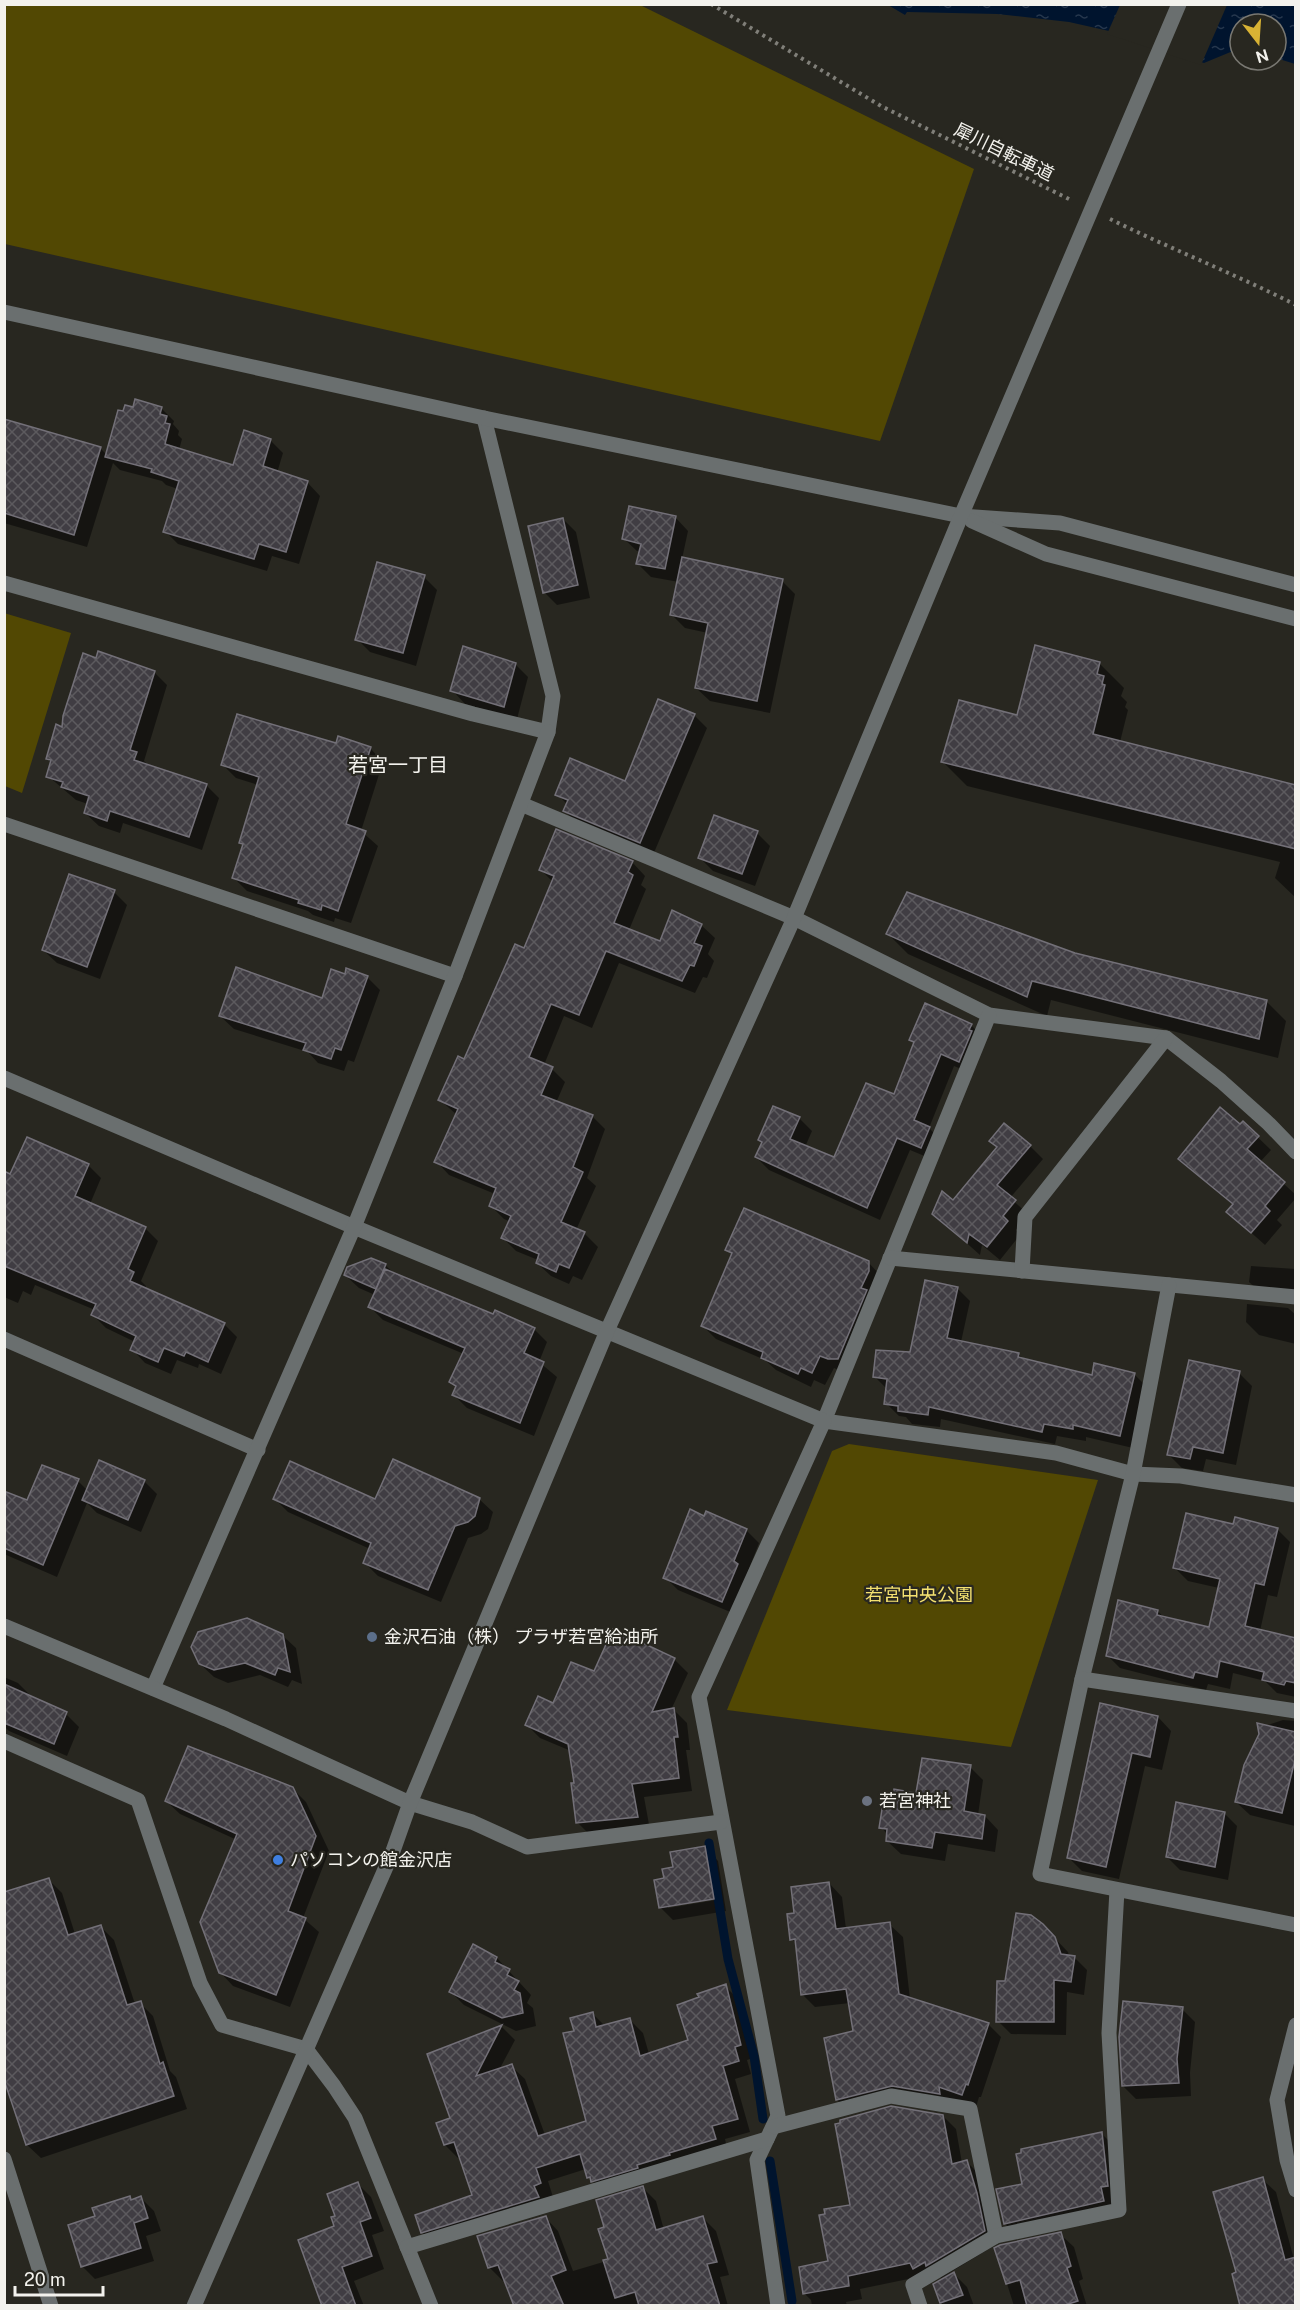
<svg xmlns="http://www.w3.org/2000/svg" width="1300" height="2310" font-family="'Public Sans','Noto Sans JP',sans-serif">
	<defs>
		<pattern id="water-ripples" width="26" height="14" patternUnits="userSpaceOnUse" patternTransform="scale(1.5)"><rect width="26" height="14" fill="#00142e"/><path d="M2 4q2-2 4 0t4 0M15 11q2-2 4 0t4 0" fill="none" stroke="#26374d"/></pattern>
		<pattern id="building-cross-hatch" width="8" height="8" patternUnits="userSpaceOnUse" patternTransform="scale(1.5)"><rect width="8" height="8" fill="#403d43"/><path d="M0 0l8 8M0 8l8-8" fill="none" stroke="#5c5a5e"/></pattern>
	</defs>
	<rect width="100%" height="100%" fill="#282720"/>
	<g fill="#524803">
		<polygon points="5,4 640,5 974,169 880,441 5,244"/>
		<polygon points="4,613 71,633 22,793 5,786"/>
		<polygon points="849,1444 1098,1480 1011,1747 727,1710 832,1451"/>
	</g>
	<polygon fill="url(#water-ripples)" points="888,5 1295,5 1295,64 1276,58 1276,24 1240,24 1240,52 1233,51 1204,63 1109,31 1069,22 997,14 907,12 905,15"/>
	<polygon fill="#282720" points="1120,5 1227,5 1201,65 1107,34"/>
	<g fill="#0007" fill-rule="evenodd">
		<polygon points="161,408 174,421 173,424 179,431 178,435 182,439 179,450 234,466 270,440 283,453 277,473 307,482 320,496 299,564 272,556 267,571 178,544 165,531 178,489 166,485 162,481 120,470 113,463 87,547 4,523 4,421 100,448 107,455 124,413 134,409"/>
		<polygon points="675,517 688,531 682,559 782,581 795,594 770,713 710,701 696,688 708,633 685,628 671,614 679,582 651,577 638,564 641,552 637,551 623,538"/>
		<polygon points="563,519 576,532 590,598 557,605 544,592"/>
		<polygon points="424,577 437,590 416,666 370,652 357,639"/>
		<polygon points="1036,647 1100,664 1124,688 1121,696 1127,702 1125,707 1128,710 1120,742 1296,791 1296,898 1275,878 1280,862 967,786 943,762 1019,717"/>
		<polygon points="515,664 528,677 517,719 465,704 452,690"/>
		<polygon points="154,672 167,685 144,761 150,767 206,785 219,798 202,850 123,823 120,833 99,826 85,813 88,804 76,800 48,776 52,763 47,758 64,729"/>
		<polygon points="694,715 707,728 653,855 578,824 565,811 567,804 557,794 626,783"/>
		<polygon points="370,748 383,762 361,831 378,846 351,923 335,918 334,922 313,915 308,911 247,891 234,878 244,846 241,842 258,785 236,778 223,765"/>
		<polygon points="757,833 770,846 755,886 713,871 700,858"/>
		<polygon points="632,862 645,876 641,885 646,889 629,930 661,943 701,925 715,938 708,954 714,961 707,978 703,977 695,993 619,963 592,1028 564,1016 544,1065 552,1069 565,1082 556,1103 592,1116 605,1129 587,1178 596,1186 576,1230 584,1233 598,1247 582,1280 573,1276 569,1284 551,1276 537,1263 538,1260 516,1251 503,1238 511,1222 504,1219 490,1205 495,1194 449,1175 436,1161 457,1115 440,1100 465,1061 525,950 553,882 541,870"/>
		<polygon points="114,892 127,905 100,979 57,963 43,950"/>
		<polygon points="888,934 1266,1001 1286,1021 1278,1058 1051,1000 1047,1016 908,954"/>
		<polygon points="346,975 367,977 380,990 354,1062 348,1060 344,1071 318,1063 308,1052 234,1029 220,1016 322,1000"/>
		<polygon points="971,1025 984,1038 973,1074 954,1066 929,1128 942,1141 934,1160 910,1150 880,1220 769,1170 756,1157 763,1143 760,1140 799,1118 812,1131 805,1147 835,1159 894,1096 915,1044 911,1040"/>
		<polygon points="1243,1123 1271,1150 1260,1162 1296,1195 1296,1198 1277,1220 1282,1225 1265,1245 1228,1212 1234,1205 1180,1159"/>
		<polygon points="1030,1146 1043,1159 1010,1198 1028,1214 1016,1230 1020,1235 1000,1260 982,1245 980,1255 933,1213 953,1202 999,1148"/>
		<polygon points="88,1165 101,1178 90,1204 145,1228 158,1241 141,1281 146,1286 145,1289 224,1324 237,1337 221,1374 199,1364 198,1368 177,1360 171,1374 145,1363 132,1349 135,1342 106,1328 93,1315 95,1310 35,1285 31,1295 23,1291 18,1303 4,1297 4,1185"/>
		<polygon points="727,1250 868,1262 881,1276 843,1372 834,1368 825,1385 814,1380 811,1387 776,1370 765,1360 716,1339 703,1326 733,1255"/>
		<polygon points="385,1265 395,1274 494,1316 534,1329 547,1342 539,1362 557,1377 534,1436 467,1408 454,1395 457,1388 451,1382 464,1354 383,1320 370,1307 375,1295 359,1288 345,1275"/>
		<polygon points="1251,1266 1296,1269 1296,1298 1263,1295 1249,1282"/>
		<polygon points="957,1288 970,1301 961,1342 1018,1354 1025,1360 1093,1377 1134,1374 1147,1387 1133,1448 1086,1437 1086,1441 1057,1436 1055,1444 941,1419 940,1427 912,1424 906,1417 899,1416 886,1403 887,1389 875,1377 911,1354"/>
		<polygon points="1247,1304 1288,1308 1296,1315 1296,1344 1259,1335 1246,1322"/>
		<polygon points="1239,1373 1252,1386 1236,1465 1206,1459 1203,1471 1182,1468 1169,1455"/>
		<polygon points="78,1481 88,1491 144,1481 157,1494 141,1532 97,1513 87,1503 57,1577 4,1554 4,1492 27,1502"/>
		<polygon points="275,1499 376,1501 479,1499 493,1512 488,1529 481,1534 468,1538 441,1602 378,1576 365,1563 370,1549 288,1512"/>
		<polygon points="705,1518 746,1530 759,1543 747,1574 735,1614 678,1590 665,1577"/>
		<polygon points="1234,1525 1277,1529 1290,1542 1277,1597 1268,1595 1260,1631 1296,1640 1296,1697 1277,1693 1265,1681 1233,1673 1230,1689 1208,1684 1206,1690 1120,1668 1107,1655 1158,1611 1164,1618 1210,1628 1219,1588 1188,1581 1175,1568"/>
		<polygon points="613,1631 675,1660 688,1673 671,1710 674,1710 687,1723 690,1750 686,1750 692,1791 644,1797 650,1830 590,1835 577,1822 576,1784 571,1751 540,1738 527,1725 595,1673"/>
		<polygon points="282,1635 296,1648 302,1684 292,1680 288,1687 260,1675 228,1683 214,1677 200,1664"/>
		<polygon points="4,1677 18,1683 31,1696 66,1714 79,1727 67,1756 9,1731 4,1726"/>
		<polygon points="1101,1705 1158,1717 1171,1731 1162,1770 1145,1766 1119,1879 1082,1871 1069,1858"/>
		<polygon points="1283,1720 1296,1721 1295,1826 1250,1815 1236,1802 1262,1727"/>
		<polygon points="970,1767 983,1780 978,1815 985,1816 998,1830 995,1852 948,1844 945,1861 901,1854 887,1841 888,1835 881,1827 893,1805"/>
		<polygon points="292,1788 306,1802 329,1851 303,1918 319,1932 290,2007 233,1986 220,1972 237,1840 180,1814 166,1801"/>
		<polygon points="1224,1813 1237,1826 1228,1880 1180,1870 1167,1857"/>
		<path d="M 705,1847 L 718,1861 L 726,1911 L 673,1920 L 660,1907 L 665,1879 L 675,1869 ZM 721,1896 L 722,1899 L 668,1908 L 668,1905 Z"/>
		<polygon points="49,1880 62,1893 75,1934 101,1927 114,1940 135,2004 140,2003 153,2016 170,2071 176,2077 187,2109 41,2158 27,2145 4,2076"/>
		<polygon points="829,1883 842,1897 846,1929 889,1924 903,1937 910,1999 988,2024 1001,2037 981,2097 979,2097 976,2107 906,2099 851,2113 837,2100 855,2032 850,2003 815,2007 802,1994 797,1944 792,1939 796,1914"/>
		<polygon points="1042,1925 1068,1952 1069,1956 1074,1957 1087,1970 1084,1995 1067,1992 1066,2035 1011,2034 998,2021 1007,1982"/>
		<polygon points="497,1958 531,1995 527,2003 533,2008 536,2026 516,2031 464,2005 451,1992"/>
		<polygon points="725,1986 738,1999 753,2058 747,2060 751,2074 735,2079 750,2132 725,2139 728,2152 606,2194 588,2177 586,2169 548,2181 553,2197 435,2245 422,2232 474,2196 461,2157 458,2158 445,2145 451,2119 429,2054 502,2027 515,2040 499,2070 511,2066 525,2079 545,2135 587,2122 575,2032 592,2013 605,2026 630,2020 643,2033 649,2054 690,2041"/>
		<polygon points="1182,2009 1195,2022 1190,2073 1191,2096 1136,2099 1123,2086"/>
		<polygon points="943,2116 956,2129 962,2163 967,2162 980,2175 990,2207 997,2244 941,2278 938,2275 923,2276 860,2289 862,2299 846,2302 847,2306 812,2306 811,2300 805,2294 830,2262 851,2206"/>
		<polygon points="1102,2134 1115,2147 1116,2214 1018,2237 1005,2224 1024,2185"/>
		<polygon points="1262,2179 1276,2192 1296,2267 1238,2273"/>
		<polygon points="358,2184 371,2197 384,2231 372,2235 384,2269 354,2281 364,2306 318,2306 323,2303 337,2217"/>
		<polygon points="643,2188 656,2201 664,2230 703,2218 716,2231 729,2275 720,2277 728,2306 516,2306 505,2280 503,2281 490,2268 479,2237 545,2217 558,2231 573,2271 610,2260 606,2228"/>
		<polygon points="129,2198 132,2201 141,2198 154,2211 161,2231 146,2236 154,2261 95,2279 82,2266 97,2217"/>
		<polygon points="1060,2234 1074,2247 1083,2279 1079,2281 1087,2306 1014,2306 996,2249"/>
		<polygon points="954,2274 967,2287 974,2306 943,2306 935,2285"/>
	</g>
	<g fill="none" stroke-linecap="round" stroke-linejoin="round">
		<g stroke="#00142e" stroke-width="9">
			<polyline points="709,1843 728,1959 754,2056 763,2119"/>
			<polyline points="770,2161 792,2301"/>
		</g>
	</g>
	<g fill="url(#building-cross-hatch)" stroke="#737078" stroke-width="1.5">
		<polygon points="135,399 162,407 160,414 167,416 165,423 170,424 165,444 233,465 244,430 271,439 263,466 308,481 286,552 259,544 254,559 163,532 179,481 151,472 152,469 105,457 118,410 123,411 125,405 133,407"/>
		<polygon points="4,419 101,447 74,535 4,513"/>
		<polygon points="629,506 676,516 665,569 636,564 641,544 622,539"/>
		<polygon points="563,518 578,585 543,593 528,526"/>
		<polygon points="682,557 783,579 757,701 695,688 708,623 670,615"/>
		<polygon points="377,562 425,575 403,653 355,640"/>
		<polygon points="1035,645 1100,662 1097,674 1104,676 1102,684 1105,685 1093,734 1296,785 1296,849 941,762 959,700 1017,715"/>
		<polygon points="463,646 516,663 504,707 450,691"/>
		<polygon points="98,651 155,671 130,750 137,752 134,760 207,784 189,837 110,811 107,821 84,813 89,796 61,787 63,782 46,777 51,760 46,759 56,724 62,727 63,716 83,653 96,658"/>
		<polygon points="658,699 695,714 640,843 563,811 568,800 555,795 570,758 625,781"/>
		<polygon points="237,714 336,743 338,736 371,747 346,824 366,831 338,911 322,905 321,910 298,903 299,900 232,878 243,844 239,843 259,777 221,765"/>
		<polygon points="714,815 758,831 742,874 698,858"/>
		<polygon points="556,829 633,861 628,872 633,875 614,923 660,941 672,910 702,924 694,943 702,946 694,966 690,965 682,981 606,951 579,1015 551,1004 529,1057 553,1067 541,1095 593,1115 573,1167 583,1172 561,1222 585,1232 569,1268 559,1264 556,1272 536,1263 539,1254 501,1238 511,1216 489,1206 496,1188 434,1162 458,1109 438,1100 458,1056 464,1059 515,944 524,948 554,876 539,870"/>
		<polygon points="69,874 115,890 87,967 42,950"/>
		<polygon points="907,892 1075,953 1267,1000 1259,1039 1032,981 1027,997 886,934"/>
		<polygon points="236,967 322,998 331,969 345,974 346,968 368,976 341,1050 335,1048 331,1059 303,1050 306,1043 219,1016"/>
		<polygon points="925,1003 972,1024 969,1030 972,1031 959,1062 941,1054 914,1120 930,1127 921,1148 897,1138 867,1208 755,1157 762,1142 758,1140 773,1106 800,1117 790,1139 834,1157 866,1083 894,1094 914,1042 909,1040"/>
		<polygon points="1220,1107 1240,1124 1243,1121 1259,1136 1247,1149 1285,1182 1265,1206 1270,1211 1251,1233 1226,1212 1233,1204 1178,1159"/>
		<polygon points="1004,1123 1031,1145 997,1185 1016,1200 1003,1216 1008,1221 987,1247 969,1234 967,1243 932,1214 942,1191 953,1200 997,1147 989,1141"/>
		<polygon points="27,1137 89,1164 75,1196 146,1227 128,1269 134,1272 130,1281 225,1323 208,1362 186,1352 184,1356 164,1348 158,1362 130,1350 136,1336 91,1315 96,1304 4,1266 4,1171 10,1174"/>
		<polygon points="744,1208 869,1261 869,1271 861,1288 867,1290 838,1359 828,1359 820,1356 812,1373 801,1368 798,1374 761,1358 763,1352 701,1326 732,1253 725,1250"/>
		<polygon points="371,1258 386,1264 376,1289 344,1275 347,1267"/>
		<polygon points="385,1269 493,1314 495,1310 535,1328 524,1353 544,1362 520,1423 452,1395 456,1386 449,1382 465,1348 368,1307"/>
		<polygon points="925,1280 958,1287 947,1338 1019,1353 1018,1357 1092,1375 1094,1363 1135,1373 1120,1436 1073,1425 1073,1429 1044,1424 1042,1432 929,1407 928,1415 898,1411 898,1406 884,1404 887,1379 873,1377 876,1350 910,1352"/>
		<polygon points="1189,1360 1240,1371 1223,1453 1193,1447 1190,1459 1167,1455"/>
		<polygon points="393,1459 480,1498 475,1516 468,1522 455,1526 428,1590 363,1563 371,1543 273,1499 290,1461 375,1499"/>
		<polygon points="99,1460 145,1480 128,1520 82,1500"/>
		<polygon points="42,1465 79,1479 43,1565 4,1548 4,1491 27,1500"/>
		<polygon points="690,1509 704,1516 706,1511 747,1529 734,1561 738,1564 722,1602 663,1578"/>
		<polygon points="1186,1513 1233,1524 1235,1517 1278,1528 1264,1585 1255,1583 1245,1626 1296,1638 1296,1683 1286,1681 1284,1685 1262,1680 1264,1672 1220,1661 1217,1677 1195,1672 1193,1678 1106,1656 1118,1600 1158,1610 1157,1615 1209,1627 1220,1579 1173,1568"/>
		<polygon points="247,1618 283,1634 290,1672 278,1668 275,1675 245,1663 214,1670 199,1664 191,1647 198,1632"/>
		<polygon points="613,1629 675,1658 652,1712 674,1708 678,1737 674,1737 679,1778 632,1784 638,1817 576,1823 571,1783 574,1783 568,1744 525,1725 538,1696 553,1703 571,1662 594,1671"/>
		<polygon points="4,1684 67,1712 54,1744 4,1723"/>
		<polygon points="1100,1703 1158,1716 1150,1757 1132,1753 1106,1867 1067,1858"/>
		<polygon points="1257,1723 1296,1732 1296,1756 1282,1813 1235,1802 1244,1765 1259,1734"/>
		<polygon points="188,1746 293,1787 316,1836 288,1911 306,1918 276,1995 219,1973 200,1922 237,1834 165,1801"/>
		<polygon points="922,1758 971,1765 964,1811 985,1815 982,1839 935,1832 932,1848 886,1841 887,1829 879,1828 883,1803 891,1804 894,1789 916,1793"/>
		<polygon points="1176,1802 1225,1812 1215,1867 1166,1857"/>
		<polygon points="705,1846 714,1899 659,1908 654,1880 664,1878 662,1869 673,1867 670,1852"/>
		<polygon points="49,1878 68,1935 101,1925 127,2005 141,2001 160,2064 163,2062 174,2096 26,2145 4,2080 4,1892"/>
		<polygon points="829,1882 836,1929 890,1922 899,1994 989,2023 968,2085 966,2084 962,2095 939,2087 940,2094 892,2086 836,2100 824,2038 853,2031 846,1989 801,1995 795,1939 790,1940 787,1914 794,1913 791,1887"/>
		<polygon points="1016,1913 1031,1915 1043,1924 1055,1937 1061,1954 1075,1956 1071,1982 1054,1980 1054,2022 996,2022 997,1981 1005,1981"/>
		<polygon points="473,1944 497,1957 495,1962 510,1969 507,1975 519,1981 514,1990 520,1993 523,2013 502,2018 449,1992"/>
		<polygon points="726,1984 741,2045 735,2047 739,2061 723,2066 738,2119 712,2126 716,2139 669,2153 670,2155 637,2165 638,2168 591,2182 590,2177 587,2178 580,2154 536,2168 541,2183 534,2186 539,2197 421,2233 415,2215 472,2195 454,2142 444,2145 436,2123 450,2118 427,2054 502,2025 476,2076 512,2064 538,2136 586,2121 563,2033 574,2031 570,2018 593,2012 596,2027 630,2018 640,2056 688,2040 677,2005 699,1997 697,1994"/>
		<polygon points="1123,2001 1183,2007 1177,2059 1179,2083 1122,2086 1119,2037"/>
		<polygon points="891,2106 943,2115 952,2164 967,2160 977,2193 985,2231 926,2266 925,2262 913,2269 910,2263 848,2276 849,2286 803,2294 799,2267 828,2261 819,2215 825,2214 824,2209 850,2205 835,2124 840,2123 840,2120"/>
		<polygon points="1102,2132 1108,2186 1101,2187 1104,2201 1004,2224 996,2189 1022,2184 1016,2154 1021,2153 1021,2149"/>
		<polygon points="1263,2177 1285,2260 1296,2257 1296,2306 1240,2306 1232,2274 1236,2272 1213,2192"/>
		<polygon points="358,2182 371,2218 360,2222 372,2256 342,2267 356,2306 322,2306 298,2240 334,2226 331,2217 335,2216 327,2194"/>
		<polygon points="643,2186 656,2230 703,2216 717,2262 707,2264 720,2306 639,2306 635,2292 615,2298 603,2260 608,2259 598,2229 604,2227 596,2200"/>
		<polygon points="130,2196 131,2200 141,2196 148,2218 134,2223 141,2248 81,2267 68,2225 95,2216 92,2208"/>
		<polygon points="546,2216 566,2270 551,2276 564,2306 514,2306 498,2265 488,2268 477,2236"/>
		<polygon points="1061,2232 1071,2266 1067,2268 1078,2301 1062,2306 1027,2306 1020,2280 1006,2284 994,2248 1000,2245"/>
		<polygon points="954,2272 963,2295 940,2303 933,2284"/>
	</g>
	<g fill="none" stroke-linecap="round" stroke-linejoin="round">
		<g stroke="#807f79" stroke-width="4" stroke-dasharray="3 4.5" stroke-linecap="butt">
			<polyline points="711,4 881,106 1071,200"/>
			<path d="M 1110,219 C 1171,249 1235,274 1296,305"/>
		</g>
		<g stroke="#6a6f6f" stroke-width="15">
			<polyline points="4,583 473,714 548,732 553,696 484,418"/>
			<polyline points="521,804 794,918 989,1015 1166,1038 1221,1081 1269,1124 1296,1152"/>
			<polyline points="4,824 455,976"/>
			<polyline points="989,1015 824,1421 1056,1453 1133,1474 1181,1476 1296,1495"/>
			<polyline points="4,1078 354,1227 824,1421 699,1697 778,2116 757,2160 778,2306"/>
			<polyline points="890,1258 1296,1297"/>
			<polyline points="1022,1271 1025,1217 1166,1038"/>
			<polyline points="1169,1285 1133,1474 1082,1679 1040,1874 1296,1925"/>
			<polyline points="4,1339 258,1450"/>
			<polyline points="1082,1679 1296,1711"/>
			<polyline points="153,1688 354,1227 455,976 548,732"/>
			<polyline points="4,1741 138,1800 200,1983 222,2025 306,2049 334,2086 355,2118 431,2306"/>
			<polyline points="410,1803 472,1822 527,1847 721,1822"/>
			<polyline points="1296,2025 1277,2100 1287,2160 1296,2190"/>
			<polyline points="773,2127 891,2096 970,2109 996,2236"/>
			<polyline points="4,2159 51,2306"/>
			<polyline points="407,2247 767,2139"/>
			<polyline points="920,2306 913,2285 996,2236 1119,2210 1109,2033 1117,1890"/>
		</g>
		<g stroke="#6a6f6f" stroke-width="15">
			<polyline points="4,312 484,418 961,516 1060,523 1296,585"/>
			<polyline points="972,521 1046,554 1296,619"/>
			<polyline points="4,1626 226,1719 410,1803"/>
			<polyline points="194,2306 393,1851 410,1803 607,1331 794,918 961,516 1179,4"/>
		</g>
	</g>
	<circle fill="#5c6f8a" stroke="#282720" stroke-width="2" cx="372" cy="1637" r="6"/>
	<circle fill="#6b7280" stroke="#282720" stroke-width="2" cx="867" cy="1801" r="6"/>
	<circle fill="#3f7fe0" stroke="#282720" stroke-width="2" cx="278" cy="1860" r="6"/>
	<g text-anchor="middle" stroke-width="4.5" stroke-linejoin="round" paint-order="stroke">
		<g font-size="18" fill="#f3f2ed" stroke="#282720">
			<text transform="translate(1004 152) rotate(26)" y="6">犀川自転車道</text>
		</g>
		<g font-size="18" fill="#f4e170" stroke="#282720">
			<text x="919" y="1601">若宮中央公園</text>
		</g>
		<g font-size="18" fill="#f3f2ed" stroke="#282720" text-anchor="start">
			<text x="384" y="1643">金沢石油（株） プラザ若宮給油所</text>
			<text x="879" y="1807">若宮神社</text>
			<text x="290" y="1866">パソコンの館金沢店</text>
		</g>
		<g font-size="20" fill="#f3f2ed" stroke="#282720">
			<text x="398" y="772">若宮一丁目</text>
		</g>
	</g>
	<rect width="1300" height="2310" fill="none" stroke="#f3f2ed" stroke-width="12"/>
	<g transform="translate(1258 42) rotate(163)"><circle r="28" fill="#282720" stroke="#797872" stroke-width="1.5"/>
	<path d="M0-4.5L10 22L0 15L-10 22Z" fill="#d9b334"/>
	<text y="-9" font-size="16" font-weight="bold" text-anchor="middle" fill="#f3f2ed">N</text>
	</g>
	<path d="M15 2286v9h88v-9" fill="none" stroke="#f3f2ed" stroke-width="3"/>
	<text x="24" y="2286" font-size="18" fill="#f3f2ed" stroke="#282720" stroke-width="4.5" paint-order="stroke">20 m</text>
</svg>
